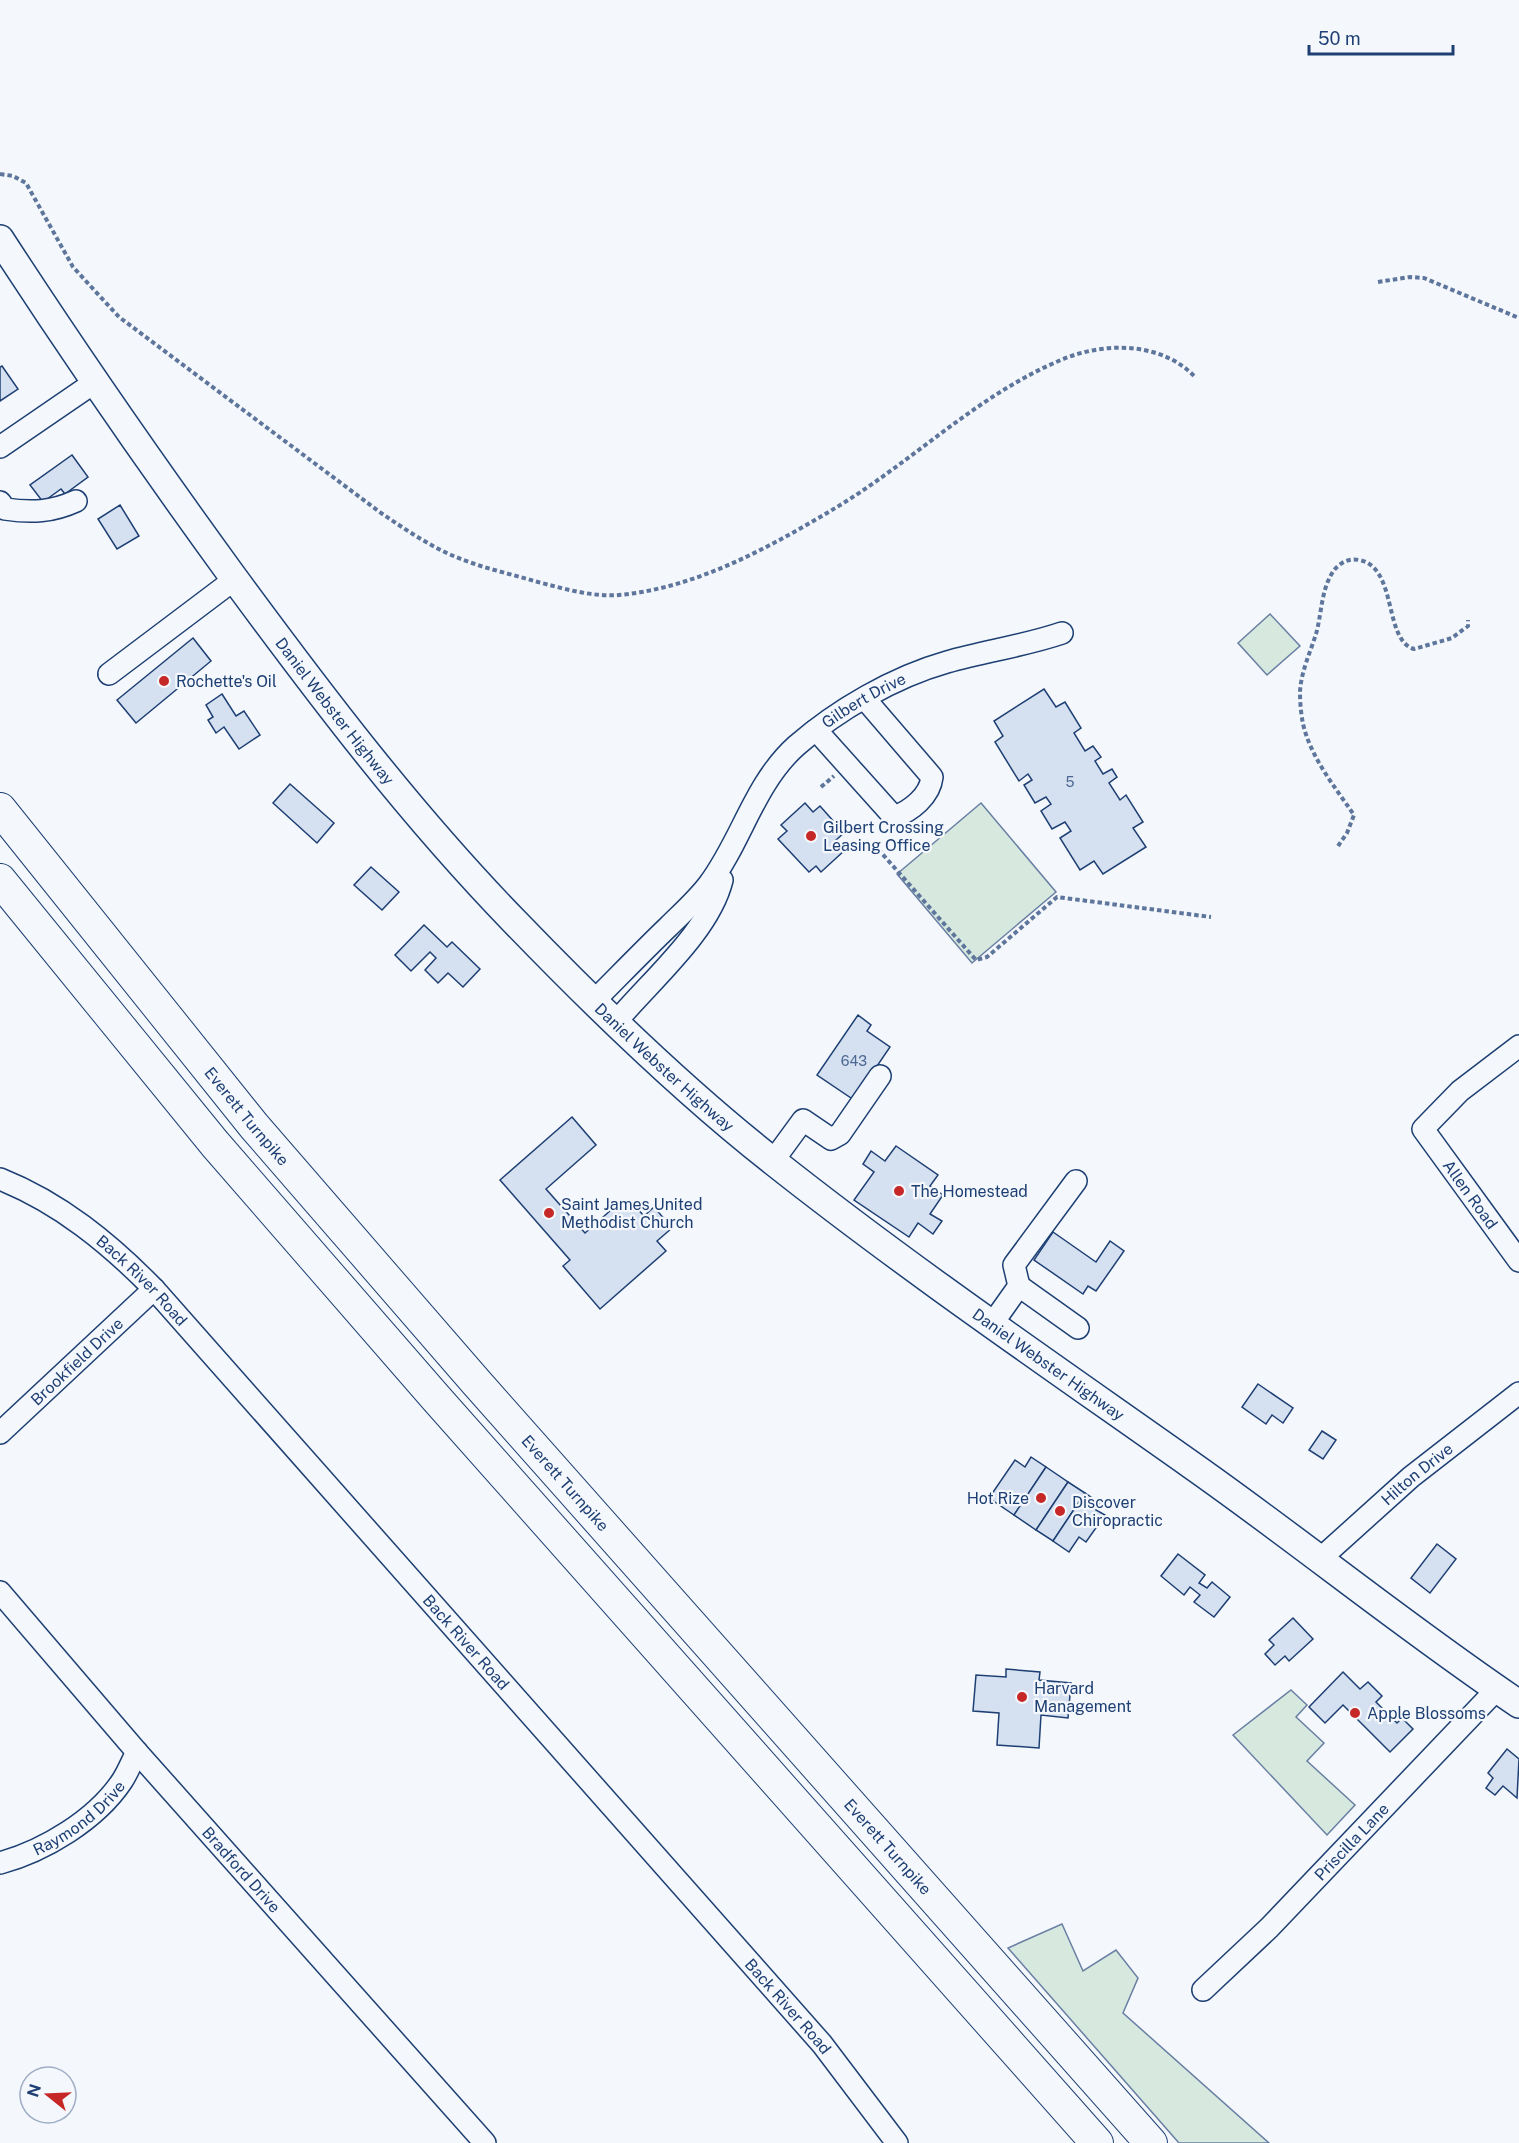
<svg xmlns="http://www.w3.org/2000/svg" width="1519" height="2143" font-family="'Public Sans',sans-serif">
	<rect width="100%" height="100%" fill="#f4f7fb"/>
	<g fill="#d7e8df" stroke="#687fa3" stroke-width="1.5">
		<polygon points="1270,614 1300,646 1267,675 1238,643"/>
		<polygon points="981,803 1056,892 972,963 897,874"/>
		<polygon points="1291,1690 1307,1705 1296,1717 1324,1743 1307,1761 1355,1805 1327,1835 1233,1735"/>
		<polygon points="1062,1924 1083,1971 1116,1950 1138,1978 1123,2013 1269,2143 1179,2143 1008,1948"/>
	</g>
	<g fill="#d5e0f0" stroke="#1d3f73" stroke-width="1.5">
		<polygon points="2,366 18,389 0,401 0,367"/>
		<polygon points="72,455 88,477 65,494 61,489 43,502 30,485"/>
		<polygon points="120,505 139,536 117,549 98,519"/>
		<polygon points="193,638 211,661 136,723 117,700"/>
		<polygon points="1044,689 1056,707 1065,702 1081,728 1074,733 1085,751 1093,746 1101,757 1095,761 1103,774 1112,769 1117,777 1109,783 1120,800 1126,795 1143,822 1133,828 1146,847 1103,874 1094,861 1080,870 1060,838 1071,831 1065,822 1052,829 1041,811 1051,804 1046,797 1035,803 1024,785 1032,780 1028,774 1019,781 995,742 1003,736 994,721"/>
		<polygon points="222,694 236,716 244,711 260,735 239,749 224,727 216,733 208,720 213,717 206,705"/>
		<polygon points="290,784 334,823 317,843 273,803"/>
		<polygon points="805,803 813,812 820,806 844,833 836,840 845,850 821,872 816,866 809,872 778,839 787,831 781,825"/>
		<polygon points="371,867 399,892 382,910 354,885"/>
		<polygon points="424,925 447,947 452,942 480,969 463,987 448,973 438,983 425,970 436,958 430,952 411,971 395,955"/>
		<polygon points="858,1015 871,1025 867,1031 890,1047 854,1100 817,1075"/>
		<polygon points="572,1117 596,1145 546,1189 585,1233 620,1202 627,1211 634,1205 644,1216 654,1207 672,1228 657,1241 666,1251 600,1309 563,1266 570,1260 500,1180"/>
		<polygon points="896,1146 938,1175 930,1186 943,1195 930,1214 942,1221 933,1234 918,1223 909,1237 854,1200 874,1172 863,1164 871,1151 885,1161"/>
		<polygon points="1053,1232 1096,1262 1110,1241 1124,1251 1096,1291 1088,1286 1083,1294 1034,1260"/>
		<polygon points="1258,1384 1293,1408 1283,1423 1272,1415 1266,1424 1242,1407"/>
		<polygon points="1322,1431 1336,1440 1323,1459 1309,1450"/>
		<polygon points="1031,1457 1046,1467 1014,1515 989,1498 1015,1460 1025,1467"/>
		<polygon points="1046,1467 1068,1482 1036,1530 1014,1515"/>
		<polygon points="1068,1482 1085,1493 1053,1541 1036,1530"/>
		<polygon points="1085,1493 1100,1503 1096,1510 1105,1515 1086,1542 1079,1537 1069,1552 1053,1541"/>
		<polygon points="1437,1544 1456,1559 1430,1593 1411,1578"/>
		<polygon points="1178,1554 1205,1575 1199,1583 1207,1588 1212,1582 1230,1597 1214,1617 1194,1602 1200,1595 1190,1587 1184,1595 1161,1576"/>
		<polygon points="1293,1618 1313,1639 1289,1661 1285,1656 1275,1665 1265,1654 1274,1645 1269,1640"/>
		<polygon points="1006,1669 1040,1672 1039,1680 1071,1683 1068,1718 1041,1715 1039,1748 997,1745 999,1713 973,1711 976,1675 1006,1677"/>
		<polygon points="1343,1672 1360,1689 1368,1682 1382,1696 1376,1702 1397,1723 1402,1718 1413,1729 1390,1752 1343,1705 1325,1723 1309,1707"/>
		<polygon points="1507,1749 1519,1759 1517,1798 1503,1786 1495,1795 1486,1788 1493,1778 1488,1773"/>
	</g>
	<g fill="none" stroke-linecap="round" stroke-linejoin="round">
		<defs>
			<g id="minor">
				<polyline points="0,447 95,382"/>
				<path d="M 0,502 L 5,509 C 32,513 52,512 76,501"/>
				<polyline points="109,674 235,579"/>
				<path d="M 816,730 L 894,817 C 911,811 930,796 932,777 L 865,699"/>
				<path id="s1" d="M 594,1001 C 619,976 643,951 668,927 C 682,913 697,900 709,884 C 742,840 754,784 796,746 C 837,710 894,677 947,662 C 985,651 1024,646 1062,633"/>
				<path d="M 616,1022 C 650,981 709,932 722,880"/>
				<path id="s2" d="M 1519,1046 L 1460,1091 L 1423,1129 L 1519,1261"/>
				<polyline points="773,1161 803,1120 831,1139 840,1134 880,1076"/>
				<path id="s3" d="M 0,1179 C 60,1203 109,1243 154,1289 L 822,2044 L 897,2143"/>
				<polyline points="1019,1286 1014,1265 1076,1181"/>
				<polyline points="992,1324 1019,1286 1078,1328"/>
				<path id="s4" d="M 0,1433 L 154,1289"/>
				<path id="s5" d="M 1320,1559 L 1411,1477 L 1519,1393"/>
				<path id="s6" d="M 0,1592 L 137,1752 L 485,2143"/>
				<path id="s7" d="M 0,1863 C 44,1851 96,1820 122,1781 C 128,1772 132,1761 137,1752"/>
				<path id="s8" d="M 1203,1990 L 1269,1928 L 1497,1689"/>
			</g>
			<g id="major">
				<path id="s9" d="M 0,239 C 74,353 151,464 231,574 C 320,695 410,814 515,922 C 596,1006 682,1090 774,1162 C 908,1268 1050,1365 1190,1464 C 1301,1542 1406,1628 1519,1704"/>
			</g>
			<g id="highway">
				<path id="s10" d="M 0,809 L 254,1126 L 476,1382 L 1151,2143"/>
				<polyline points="0,880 215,1144 436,1398 1097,2143"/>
			</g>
		</defs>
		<use href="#minor" stroke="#1d3f73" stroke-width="24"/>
		<use href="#major" stroke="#1d3f73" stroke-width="30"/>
		<use href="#highway" stroke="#1d3f73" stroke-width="34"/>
		<g stroke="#5e769c" stroke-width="4" stroke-dasharray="4.5 3" stroke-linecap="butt">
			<path d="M 0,174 L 13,176 L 26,183 L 73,267 L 119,317 L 381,513 C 405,529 429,546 456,557 C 482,568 511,574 538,582 C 565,589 592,597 619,595 C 697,588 770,547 837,507 C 913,461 979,394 1061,360 C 1105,341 1163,342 1196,378"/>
			<polyline points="1378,282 1410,277 1424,278 1519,318"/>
			<polyline points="821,787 834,776"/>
			<path d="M 1338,846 L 1347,833 L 1354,815 C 1335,787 1311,758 1303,724 C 1301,714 1300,702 1300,692 C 1301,672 1310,653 1316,634 C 1322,613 1321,587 1335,569 C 1341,562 1350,558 1359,560 C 1398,567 1383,640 1414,649 L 1452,638 L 1468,626 L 1468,620"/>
			<polyline points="878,849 976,960 987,957 1057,897 1211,917"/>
		</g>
		<use href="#minor" stroke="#f4f7fb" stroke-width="21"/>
		<use href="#major" stroke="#f4f7fb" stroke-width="27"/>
		<use href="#highway" stroke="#f4f7fb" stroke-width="32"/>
	</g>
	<g fill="#c62828" stroke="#f4f7fb" stroke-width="2">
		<circle cx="164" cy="681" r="6"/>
		<circle cx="811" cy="836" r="6"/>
		<circle cx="899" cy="1191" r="6"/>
		<circle cx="549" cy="1213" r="6"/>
		<circle cx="1041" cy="1498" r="6"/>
		<circle cx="1060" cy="1511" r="6"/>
		<circle cx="1022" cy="1697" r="6"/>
		<circle cx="1355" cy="1713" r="6"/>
	</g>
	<g text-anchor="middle" stroke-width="4.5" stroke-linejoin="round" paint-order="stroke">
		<g font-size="14" fill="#4b6792">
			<text x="1070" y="787">5</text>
			<text x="854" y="1066">643</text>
		</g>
		<g font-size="16" fill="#1d3f73" stroke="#f4f7fb" text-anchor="start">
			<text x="176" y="687">Rochette's Oil</text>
			<text x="823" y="833">Gilbert Crossing<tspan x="823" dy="18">Leasing Office</tspan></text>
			<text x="911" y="1197">The Homestead</text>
			<text x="561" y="1210">Saint James United<tspan x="561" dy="18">Methodist Church</tspan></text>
			<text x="1029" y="1504" text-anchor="end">Hot Rize</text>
			<text x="1072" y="1508">Discover<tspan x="1072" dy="18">Chiropractic</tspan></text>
			<text x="1034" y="1694">Harvard<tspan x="1034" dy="18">Management</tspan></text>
			<text x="1367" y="1719">Apple Blossoms</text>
		</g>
		<g font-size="16" fill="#1d3f73" stroke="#f4f7fb">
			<text dy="6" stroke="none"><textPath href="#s1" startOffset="410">Gilbert Drive</textPath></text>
			<text dy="6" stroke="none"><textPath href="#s9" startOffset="579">Daniel Webster Highway</textPath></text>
			<text dy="6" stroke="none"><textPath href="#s9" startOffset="1065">Daniel Webster Highway</textPath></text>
			<text dy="6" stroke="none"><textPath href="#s10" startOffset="394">Everett Turnpike</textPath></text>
			<text dy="6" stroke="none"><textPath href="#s2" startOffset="208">Allen Road</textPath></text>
			<text dy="6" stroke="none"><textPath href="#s3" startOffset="176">Back River Road</textPath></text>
			<text dy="6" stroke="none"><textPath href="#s4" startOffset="105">Brookfield Drive</textPath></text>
			<text dy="6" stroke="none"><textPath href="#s9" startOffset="1551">Daniel Webster Highway</textPath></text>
			<text dy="6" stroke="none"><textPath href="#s5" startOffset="129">Hilton Drive</textPath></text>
			<text dy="6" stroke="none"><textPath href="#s10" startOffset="880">Everett Turnpike</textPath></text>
			<text dy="6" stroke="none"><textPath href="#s3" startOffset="662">Back River Road</textPath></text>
			<text dy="6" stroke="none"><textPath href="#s7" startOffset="92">Raymond Drive</textPath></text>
			<text dy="6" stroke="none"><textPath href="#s8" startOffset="210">Priscilla Lane</textPath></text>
			<text dy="6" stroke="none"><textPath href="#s10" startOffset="1366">Everett Turnpike</textPath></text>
			<text dy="6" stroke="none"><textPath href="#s6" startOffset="368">Bradford Drive</textPath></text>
			<text dy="6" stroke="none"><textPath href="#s3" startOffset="1148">Back River Road</textPath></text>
		</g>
	</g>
	<g transform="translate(48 2095) rotate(288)"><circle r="28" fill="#f4f7fb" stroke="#9eadc5" stroke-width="1.5"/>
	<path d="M0-4.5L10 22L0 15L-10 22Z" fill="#c62828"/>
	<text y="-9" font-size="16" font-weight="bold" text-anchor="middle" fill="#1d3f73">N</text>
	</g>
	<path d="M1309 45v9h144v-9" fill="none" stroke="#1d3f73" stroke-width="3"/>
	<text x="1318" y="45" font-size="18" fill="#1d3f73" stroke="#f4f7fb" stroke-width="4.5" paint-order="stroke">50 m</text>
</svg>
